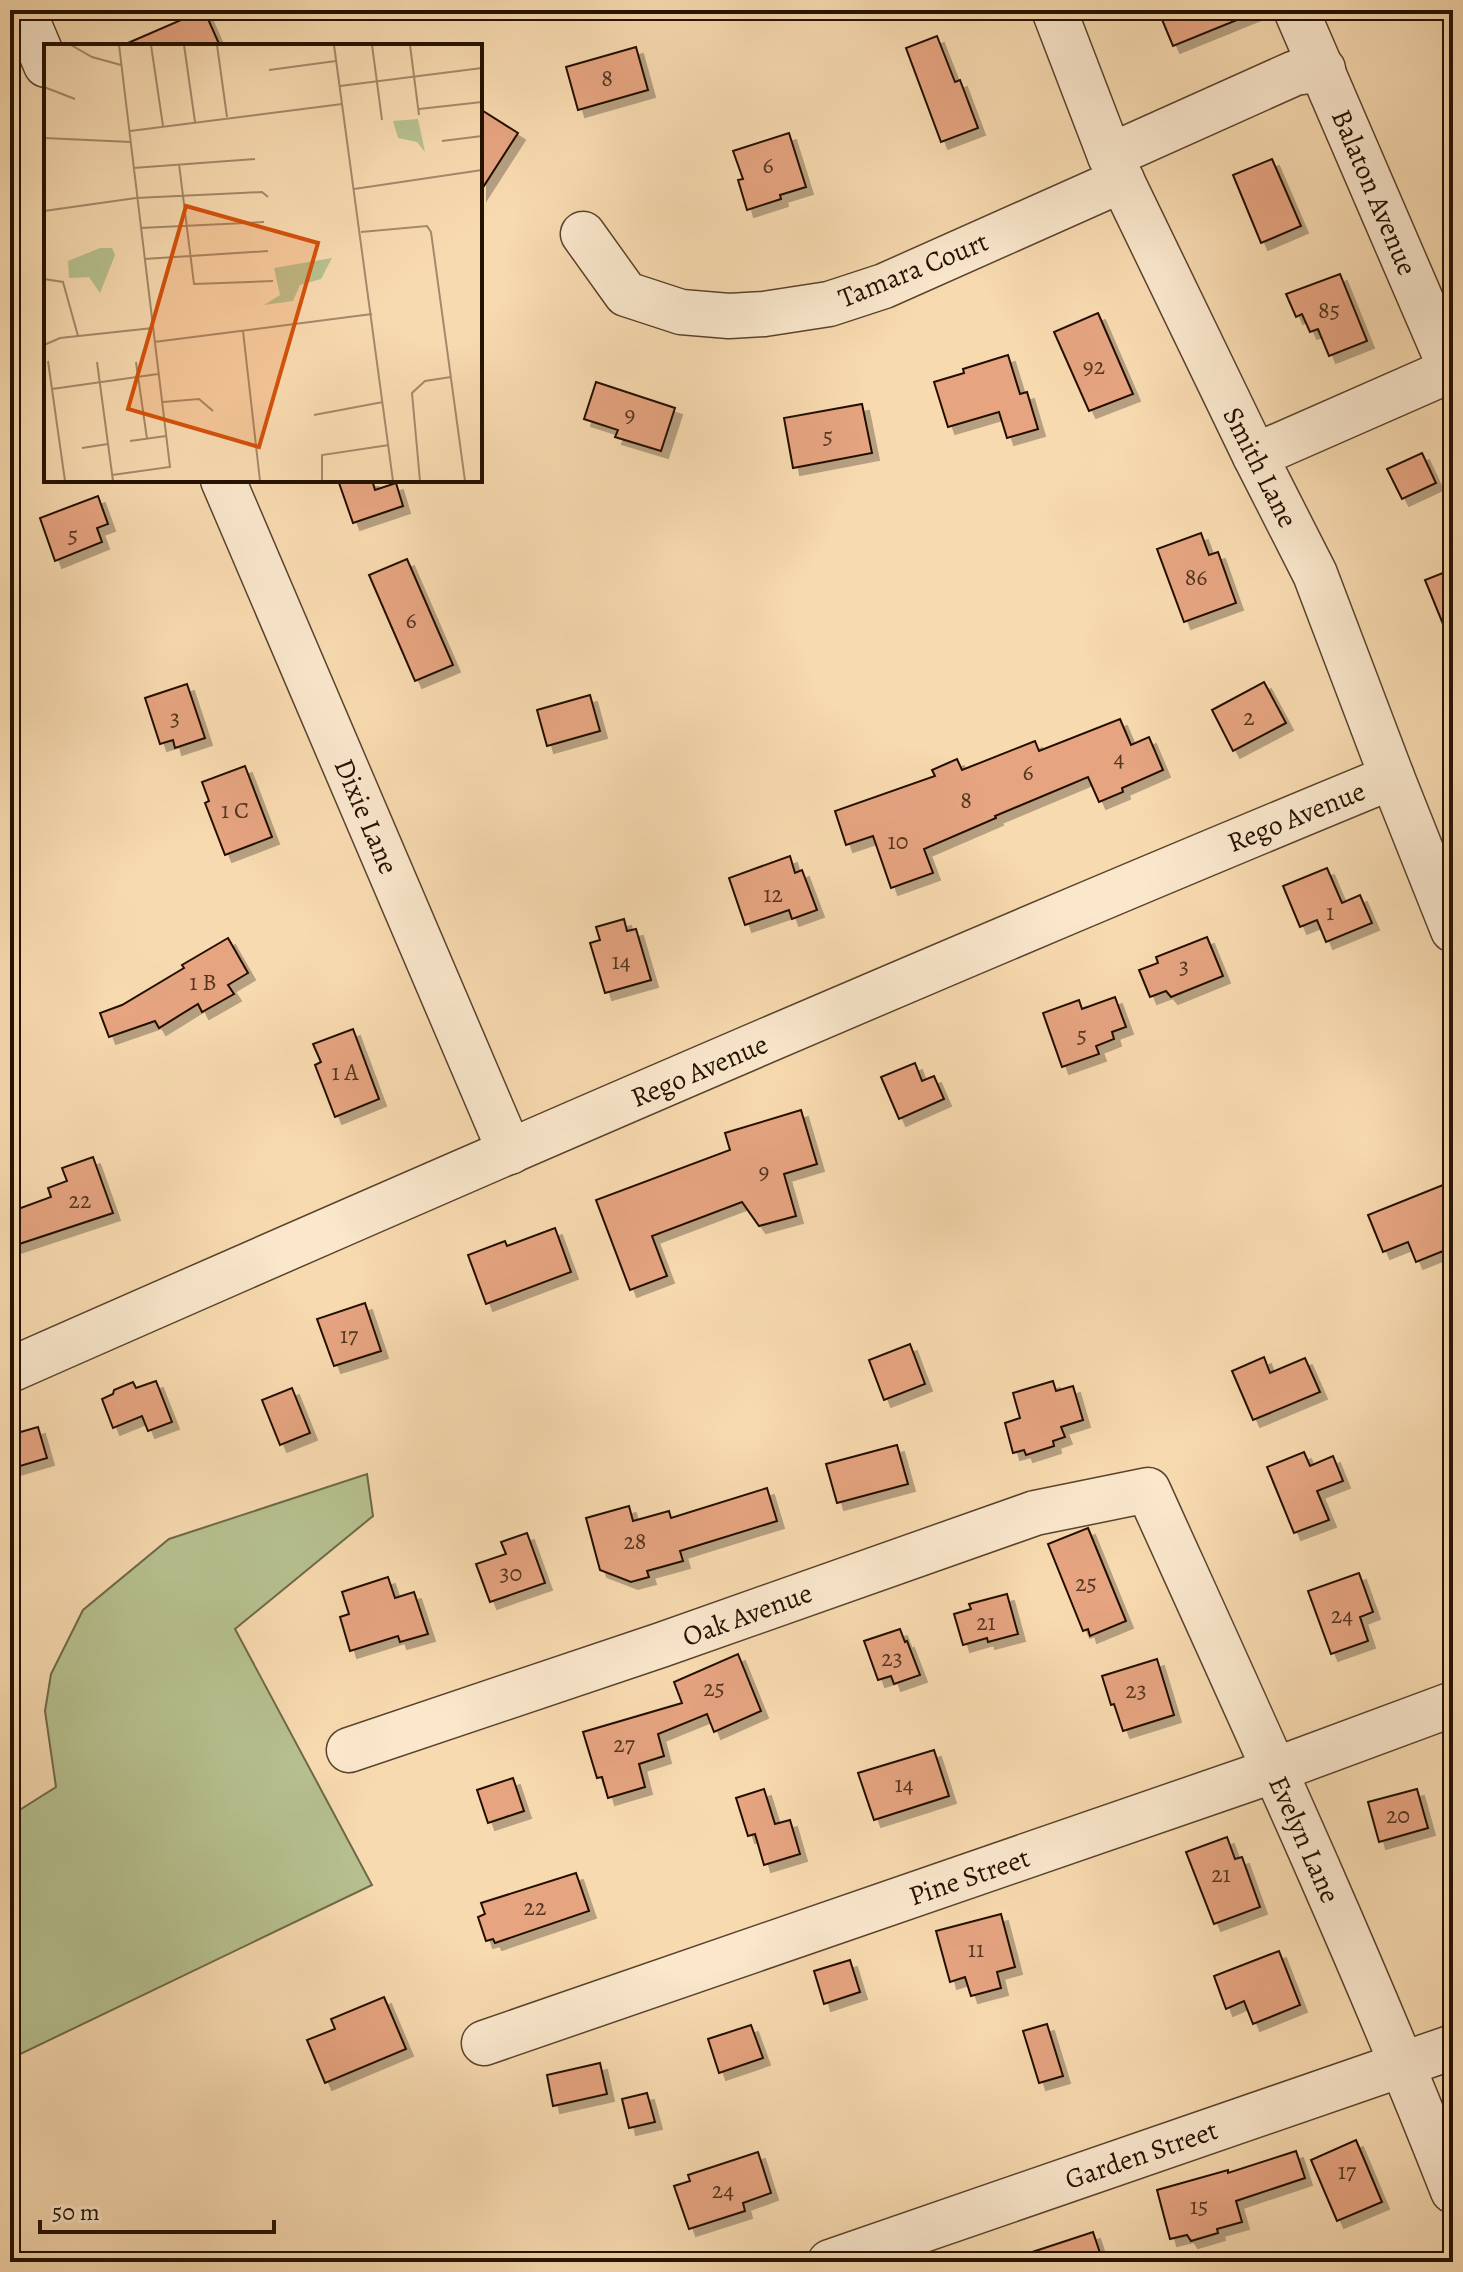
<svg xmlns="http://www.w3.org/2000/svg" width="1463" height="2272" font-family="Alegreya,serif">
	<defs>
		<filter id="shadow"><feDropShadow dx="7" dy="7" stdDeviation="0" flood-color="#0004"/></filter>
	</defs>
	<rect width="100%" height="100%" fill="#f8dab0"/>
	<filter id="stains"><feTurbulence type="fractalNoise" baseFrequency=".0025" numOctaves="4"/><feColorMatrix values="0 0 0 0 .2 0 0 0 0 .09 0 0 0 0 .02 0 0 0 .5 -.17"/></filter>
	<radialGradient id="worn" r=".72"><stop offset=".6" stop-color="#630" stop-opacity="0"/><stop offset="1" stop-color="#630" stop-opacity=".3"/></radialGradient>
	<polygon fill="#b7c190" stroke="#6e6948" stroke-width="2" points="367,1474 373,1516 235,1629 372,1885 10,2059 10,1816 56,1787 45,1711 51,1674 83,1610 169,1539"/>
	<g fill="#e6a481" stroke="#241100" stroke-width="2" filter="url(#shadow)">
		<polygon points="204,10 220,46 121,46"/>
		<polygon points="1158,10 1259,10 1259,11 1173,46"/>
		<polygon points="937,36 955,82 960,80 978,128 941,142 906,48"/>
		<polygon points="636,47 648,90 578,110 566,67"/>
		<polygon points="480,109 518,133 480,192"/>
		<polygon points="789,133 806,187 780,195 781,199 747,210 738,180 743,179 733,151"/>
		<polygon points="1272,159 1301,226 1261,243 1233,175"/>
		<polygon points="1340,274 1367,341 1329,356 1318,329 1310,332 1302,314 1296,317 1286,294"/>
		<polygon points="1098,313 1133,394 1089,411 1054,332"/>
		<polygon points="1008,355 1020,394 1027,392 1038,429 1007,438 999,412 948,427 934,382 964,373 963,369"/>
		<polygon points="596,382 675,408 661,451 615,437 618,430 584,419"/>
		<polygon points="862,404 872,453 793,468 784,418"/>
		<polygon points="1422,453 1436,483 1402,499 1387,469"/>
		<polygon points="338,480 372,480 375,490 396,483 403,506 353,523"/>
		<polygon points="98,496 108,524 97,528 102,542 55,561 40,518"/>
		<polygon points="1201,533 1209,555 1218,552 1236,603 1184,622 1157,549"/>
		<polygon points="407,559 453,665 415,681 369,575"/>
		<polygon points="1453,569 1453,646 1452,646 1425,580"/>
		<polygon points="1264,682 1286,723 1233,751 1212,710"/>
		<polygon points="187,684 205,738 175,748 173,740 160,744 145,698"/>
		<polygon points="590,695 600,731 547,746 537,710"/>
		<polygon points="1120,719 1131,745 1149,737 1163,770 1122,788 1123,792 1099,802 1088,777 995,816 996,818 924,849 933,873 891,888 873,836 846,845 835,811 935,776 932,770 957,759 962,770 1035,741 1039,751"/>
		<polygon points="245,766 272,837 225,855 205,803 209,801 202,782"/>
		<polygon points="790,856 795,873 802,870 817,910 792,919 789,910 745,925 729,878"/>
		<polygon points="1327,868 1342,903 1360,895 1372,923 1326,942 1317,920 1300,927 1283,886"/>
		<polygon points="624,919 627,931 636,929 651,980 605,993 590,943 600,940 596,927"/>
		<polygon points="1207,937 1223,976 1171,997 1166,991 1150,997 1139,970 1158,963 1156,957"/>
		<polygon points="228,938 248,973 228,985 234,994 202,1012 198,1004 159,1028 155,1021 109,1037 100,1013 122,1005 184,968 182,965"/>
		<polygon points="1115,997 1126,1027 1112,1032 1114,1039 1096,1046 1099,1054 1062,1067 1043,1013 1079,1000 1082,1009"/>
		<polygon points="353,1029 379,1099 335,1117 315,1065 321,1062 313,1044"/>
		<polygon points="915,1063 922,1081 934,1076 944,1099 899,1119 881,1077"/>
		<polygon points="801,1110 817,1164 784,1174 796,1216 759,1226 742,1202 652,1236 667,1276 630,1290 596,1200 730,1150 725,1133"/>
		<polygon points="93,1157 113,1213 10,1247 10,1212 51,1197 48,1188 67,1181 62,1168"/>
		<polygon points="1453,1181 1453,1247 1416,1262 1408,1242 1383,1252 1368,1215"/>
		<polygon points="555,1228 571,1272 486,1304 468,1255 505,1241 507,1246"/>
		<polygon points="365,1303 381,1351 334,1366 317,1319"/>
		<polygon points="910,1344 925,1384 884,1400 869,1360"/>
		<polygon points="1264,1357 1270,1373 1305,1358 1320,1392 1253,1420 1232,1371"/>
		<polygon points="156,1381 172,1422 148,1431 142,1416 113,1428 102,1399 113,1394 114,1390 133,1382 136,1388"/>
		<polygon points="1053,1381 1056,1391 1073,1386 1083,1420 1061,1427 1065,1437 1053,1441 1054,1446 1026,1455 1024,1450 1013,1453 1005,1423 1020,1418 1013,1393"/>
		<polygon points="292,1388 310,1433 280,1445 262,1400"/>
		<polygon points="38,1427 47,1458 10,1469 10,1435"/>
		<polygon points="897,1445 908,1484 837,1503 826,1464"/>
		<polygon points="1304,1452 1310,1466 1333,1456 1343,1481 1317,1491 1329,1520 1294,1533 1267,1467"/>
		<polygon points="767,1488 777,1521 680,1551 683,1561 647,1571 649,1577 631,1582 600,1570 586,1518 629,1506 633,1521 669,1511 671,1518"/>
		<polygon points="1088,1528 1126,1621 1090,1636 1088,1629 1083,1631 1048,1544"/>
		<polygon points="527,1533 545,1583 490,1602 476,1564 506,1554 501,1542"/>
		<polygon points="1359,1573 1373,1612 1360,1617 1368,1641 1331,1654 1308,1591"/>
		<polygon points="388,1577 395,1598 414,1592 428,1634 400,1642 398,1636 350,1651 340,1617 349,1614 342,1592"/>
		<polygon points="1007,1594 1018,1634 988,1642 987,1638 963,1645 954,1614 971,1609 969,1604"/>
		<polygon points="900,1629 905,1642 907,1641 920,1675 894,1684 891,1676 878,1680 864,1641"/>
		<polygon points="738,1654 761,1711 714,1732 707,1714 658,1734 664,1756 639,1764 645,1787 608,1798 602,1777 597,1778 583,1732 682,1703 674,1682"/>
		<polygon points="1157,1659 1174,1715 1123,1731 1114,1704 1111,1705 1102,1676"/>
		<polygon points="934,1750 949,1796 874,1820 858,1773"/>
		<polygon points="513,1778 524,1811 488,1823 477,1790"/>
		<polygon points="764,1789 775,1824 790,1820 800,1854 764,1865 755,1834 748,1836 736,1798"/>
		<polygon points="1417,1789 1428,1828 1379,1842 1368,1802"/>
		<polygon points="1227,1837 1235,1859 1242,1857 1260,1907 1214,1924 1186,1852"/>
		<polygon points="576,1873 589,1911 495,1943 493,1939 486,1941 478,1917 485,1914 481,1903"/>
		<polygon points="1001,1914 1015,1967 997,1972 1001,1988 971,1996 965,1977 950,1982 936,1931"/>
		<polygon points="1279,1951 1300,2005 1253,2024 1244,2001 1226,2009 1214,1976"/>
		<polygon points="850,1960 860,1992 824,2004 814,1971"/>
		<polygon points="384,1997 406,2049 325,2083 307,2040 335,2029 331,2019"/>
		<polygon points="1047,2024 1063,2076 1039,2083 1023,2031"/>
		<polygon points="751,2025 763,2058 719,2073 708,2039"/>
		<polygon points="600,2063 607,2094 553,2106 547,2075"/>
		<polygon points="647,2093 655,2122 629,2128 622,2099"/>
		<polygon points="1356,2140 1382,2202 1337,2221 1311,2160"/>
		<polygon points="1296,2151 1305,2178 1236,2201 1242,2222 1217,2229 1218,2233 1191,2241 1187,2235 1170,2239 1157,2190 1228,2170 1228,2173"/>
		<polygon points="758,2152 771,2193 743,2203 745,2211 689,2229 674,2186 690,2181 688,2175"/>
		<polygon points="1093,2232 1103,2262 1018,2262 1017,2257"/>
	</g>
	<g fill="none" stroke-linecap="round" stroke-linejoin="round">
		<defs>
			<g id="minor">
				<polyline points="23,10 46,65"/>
				<polyline points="1054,10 1110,156 1255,456 1315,574 1392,777 1453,930"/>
				<polyline points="1296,10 1453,374"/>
				<polyline points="1110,156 1295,73 1323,69"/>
				<polyline points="583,234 626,294 681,312 729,316 764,314 829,304 884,286 1122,180"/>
				<polyline points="1255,456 1453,369"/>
				<polyline points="223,480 510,1152"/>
				<path d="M 10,1370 C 468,1168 928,968 1392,777"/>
				<path d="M 349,1750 L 661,1645 L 1035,1513 L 1148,1490 C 1253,1722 1360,1954 1453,2191"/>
				<polyline points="484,2043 1275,1770 1453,1704"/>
				<polyline points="830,2262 1453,2047"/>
			</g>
		</defs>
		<use href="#minor" stroke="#59432c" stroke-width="47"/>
		<use href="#minor" stroke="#fae7cc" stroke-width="44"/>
	</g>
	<g text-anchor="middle" stroke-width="6" stroke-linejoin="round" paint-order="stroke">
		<g font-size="24" fill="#543620">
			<text x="607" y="86">8</text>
			<text x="768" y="173">6</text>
			<text x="1329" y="318">85</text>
			<text x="1094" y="374">92</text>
			<text x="630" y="422">9</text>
			<text x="828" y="444">5</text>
			<text x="73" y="543">5</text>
			<text x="1196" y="585">86</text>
			<text x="411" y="628">6</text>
			<text x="1249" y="725">2</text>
			<text x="175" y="726">3</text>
			<text x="1119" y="766">4</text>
			<text x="1028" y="780">6</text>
			<text x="966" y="808">8</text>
			<text x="235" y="818">1 C</text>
			<text x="898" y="849">10</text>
			<text x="773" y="902">12</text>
			<text x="1330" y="920">1</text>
			<text x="621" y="969">14</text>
			<text x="1184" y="974">3</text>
			<text x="203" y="990">1 B</text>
			<text x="1082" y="1043">5</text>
			<text x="345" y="1080">1 A</text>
			<text x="764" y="1179">9</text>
			<text x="80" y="1208">22</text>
			<text x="349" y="1343">17</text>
			<text x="635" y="1549">28</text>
			<text x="511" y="1581">30</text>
			<text x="1086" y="1591">25</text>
			<text x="1342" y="1623">24</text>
			<text x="986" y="1630">21</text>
			<text x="892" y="1666">23</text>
			<text x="714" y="1696">25</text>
			<text x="1136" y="1698">23</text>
			<text x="624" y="1752">27</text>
			<text x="904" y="1792">14</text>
			<text x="1398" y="1823">20</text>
			<text x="1221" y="1882">21</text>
			<text x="535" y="1915">22</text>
			<text x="976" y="1957">11</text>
			<text x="1347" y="2179">17</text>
			<text x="723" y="2198">24</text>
			<text x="1199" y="2214">15</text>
		</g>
		<g font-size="28" fill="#241100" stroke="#fae7cc">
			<text transform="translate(1375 192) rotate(67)" y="10">Balaton Avenue</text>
			<text transform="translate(913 269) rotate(-22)" y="10">Tamara Court</text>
			<text transform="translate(1261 467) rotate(63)" y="10">Smith Lane</text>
			<text transform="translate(367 816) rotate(67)" y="10">Dixie Lane</text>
			<text transform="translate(1296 816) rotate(-22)" y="10">Rego Avenue</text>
			<text transform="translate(699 1070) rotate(-23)" y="10">Rego Avenue</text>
			<text transform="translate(747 1614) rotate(-20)" y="10">Oak Avenue</text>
			<text transform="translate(1305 1839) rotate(66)" y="10">Evelyn Lane</text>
			<text transform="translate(969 1876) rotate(-19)" y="10">Pine Street</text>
			<text transform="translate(1141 2154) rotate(-19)" y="10">Garden Street</text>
		</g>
	</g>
	<g transform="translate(44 44)">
		<rect width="438" height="438" fill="#f8dab0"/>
		<path d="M 374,75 L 381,108 L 373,98 L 354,94 L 349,77 ZM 56,204 L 68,204 L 71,211 L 56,249 L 45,233 L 25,234 L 24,217 ZM 288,214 L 277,235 L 256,241 L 249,257 L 220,261 L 236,251 L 230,224 Z" fill="#b7c190"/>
		<path fill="none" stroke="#a38a6a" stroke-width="2" d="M 27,1 L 48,13 L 77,21M 107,1 L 119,82M 140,1 L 151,78M 173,1 L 183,73M 290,1 L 349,437M 328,1 L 338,76M 366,1 L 375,71M 225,26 L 292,17M 296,42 L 438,24M 0,43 L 31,55M 375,65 L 438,58M 86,87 L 298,60M 0,94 L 87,98M 398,97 L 438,92M 135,120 L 150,240 L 229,237M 89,124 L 211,115M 310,145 L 438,126M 0,167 L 92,154 L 218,148 L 224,153M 96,184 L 220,178M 317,188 L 383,182 L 387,188 L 421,437M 438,194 L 438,233M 100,215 L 224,207M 0,235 L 19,238 L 34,292M 199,287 L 216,437M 110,298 L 328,270M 0,301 L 16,294 L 109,284M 4,317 L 21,437M 53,318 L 69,437M 92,318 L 103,395M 8,345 L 114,330M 119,358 L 155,355 L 169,367M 270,371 L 339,358M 86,397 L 122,392M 38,404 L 64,400M 68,431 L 126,423 L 75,1M 278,437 L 278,411 L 345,401M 376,437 L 368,349 L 381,337 L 407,333"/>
		<path fill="#d4520b" fill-opacity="0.15" stroke="#d4520b" stroke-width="4" d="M 142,162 L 274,199 L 215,403 L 84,365 Z"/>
		<rect width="438" height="438" fill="none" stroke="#241100" stroke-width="4"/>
	</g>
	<rect width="1463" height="2272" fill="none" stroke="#f8dab0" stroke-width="40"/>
	<rect x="12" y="12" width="1439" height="2248" fill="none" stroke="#241100" stroke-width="4"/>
	<rect x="20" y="20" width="1423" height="2232" fill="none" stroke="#241100" stroke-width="2"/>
	<path d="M40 2220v12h234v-12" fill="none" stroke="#241100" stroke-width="4"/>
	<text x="52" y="2220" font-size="24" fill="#241100" stroke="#fae7cc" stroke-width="6" paint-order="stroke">50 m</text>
	<rect width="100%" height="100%" filter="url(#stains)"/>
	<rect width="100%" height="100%" fill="url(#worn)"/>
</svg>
